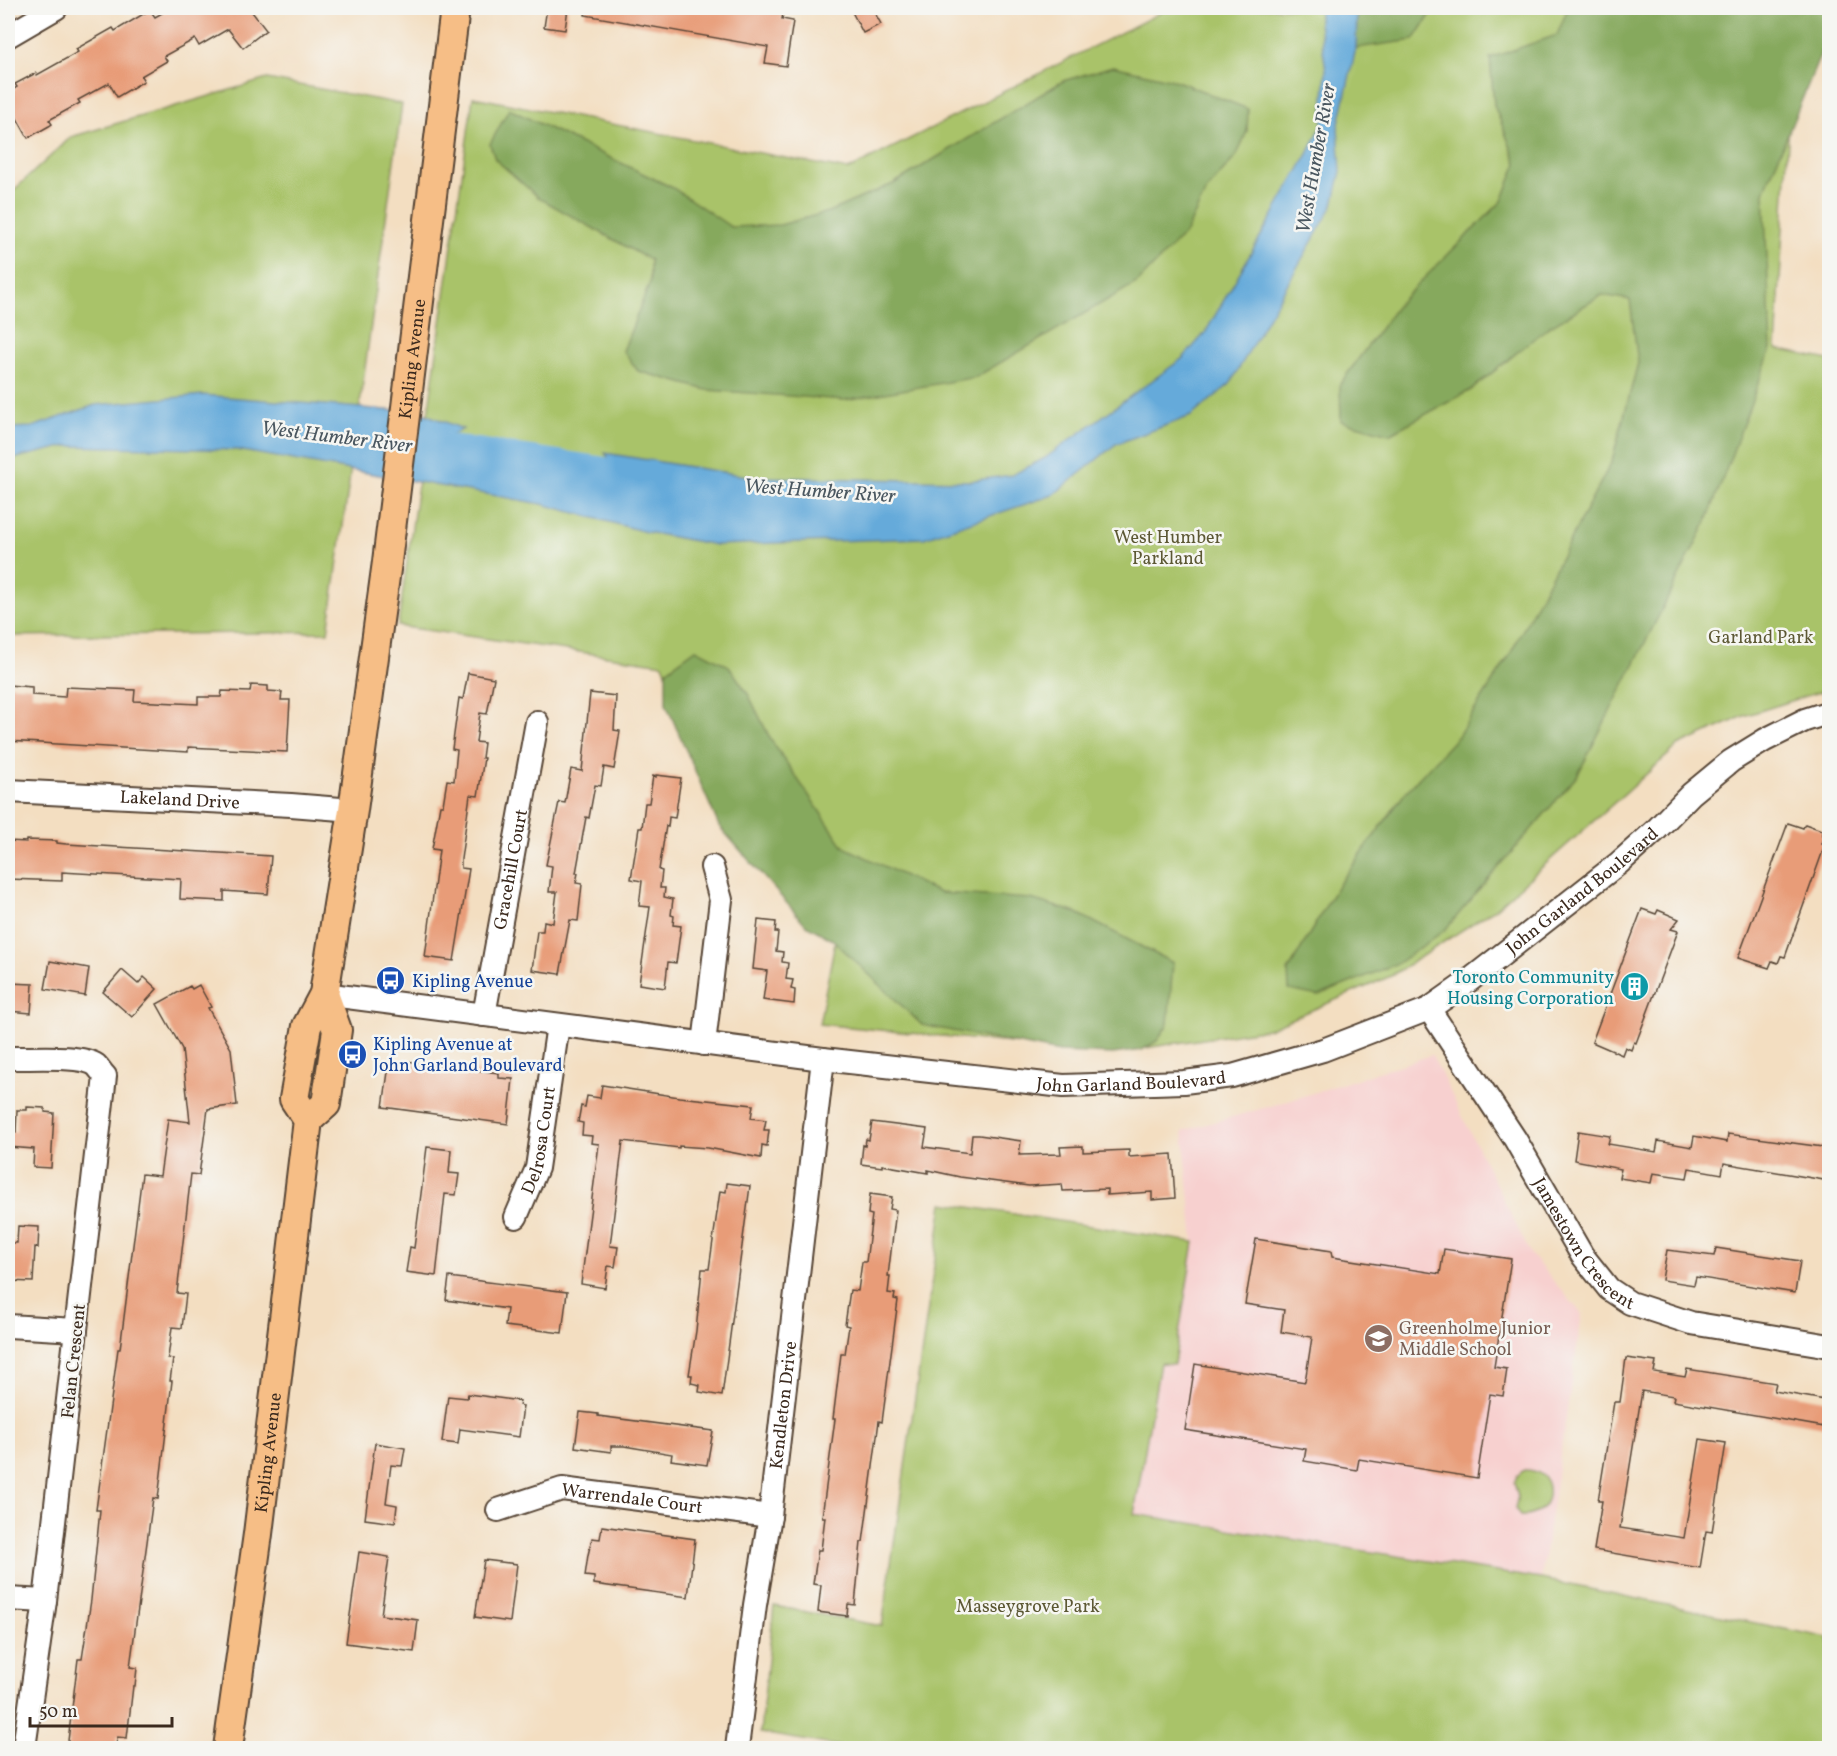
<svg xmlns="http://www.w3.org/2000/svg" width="1837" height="1756" font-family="Vollkorn,serif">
	<rect width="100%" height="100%" fill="#f6f6f2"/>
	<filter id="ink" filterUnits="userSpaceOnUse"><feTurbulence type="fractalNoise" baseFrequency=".0167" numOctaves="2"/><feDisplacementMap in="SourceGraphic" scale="12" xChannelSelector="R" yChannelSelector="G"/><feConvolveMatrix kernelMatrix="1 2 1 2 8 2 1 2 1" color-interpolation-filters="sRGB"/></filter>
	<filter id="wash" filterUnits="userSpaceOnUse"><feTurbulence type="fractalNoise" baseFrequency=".008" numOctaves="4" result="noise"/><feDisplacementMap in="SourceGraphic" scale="24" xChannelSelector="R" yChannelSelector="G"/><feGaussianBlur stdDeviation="1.35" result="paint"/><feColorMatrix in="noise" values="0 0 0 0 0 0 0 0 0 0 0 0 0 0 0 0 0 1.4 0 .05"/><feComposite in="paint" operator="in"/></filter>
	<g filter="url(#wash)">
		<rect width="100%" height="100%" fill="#f3dec1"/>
		<polygon fill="#f7d0cf" points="1432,1055 1531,1255 1582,1314 1541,1579 1134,1514 1160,1362 1174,1364 1194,1242 1183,1131 1288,1101"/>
		<g fill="#a9c369" stroke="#727644" stroke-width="1.5">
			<polygon points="1160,8 1803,8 1790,106 1776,349 1829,360 1829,689 1744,716 1678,746 1495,909 1391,976 1268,1029 1113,1053 819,1024 836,937 726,821 663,664 398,626 473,97 848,170 1162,12"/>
			<polygon points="267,79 402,104 328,632 8,636 8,194 14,190 71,137"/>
			<polygon points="943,1203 1194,1242 1174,1364 1160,1363 1134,1514 1541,1579 1829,1638 1829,1748 851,1748 760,1733 774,1606 882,1626"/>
			<path d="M 1524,1470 C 1530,1470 1537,1471 1542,1475 C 1546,1478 1547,1482 1548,1487 C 1551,1505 1537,1517 1520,1516 L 1515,1508 L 1518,1496 L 1514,1483 L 1517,1476 Z"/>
		</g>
		<g fill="#86a95d" stroke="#606a3e" stroke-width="1.5">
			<polygon points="1357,8 1435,8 1414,40 1356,48"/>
			<polygon points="1568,8 1829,8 1824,46 1764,192 1771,349 1707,521 1577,776 1445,930 1398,963 1318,996 1289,990 1288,971 1335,890 1405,793 1458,736 1508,658 1612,461 1638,363 1630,300 1602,295 1547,328 1471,390 1389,434 1341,421 1340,384 1399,303 1502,201 1517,163 1494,105 1490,58 1557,35"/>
			<polygon points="1113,66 1177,81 1248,109 1247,131 1237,155 1206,191 1186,232 1138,282 976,377 845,400 707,390 638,371 623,351 650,282 650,260 539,198 495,159 490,144 509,109 673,188 731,227 780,225 828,212 893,184 1063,81"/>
			<polygon points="696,649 729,666 748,694 771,740 844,847 940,893 1031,899 1077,913 1173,963 1168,1024 1157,1041 1142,1050 1113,1054 1060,1052 922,1025 833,940 806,925 719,826 666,704 666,671"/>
		</g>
		<polygon fill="#65aada" stroke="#506a7c" stroke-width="1.5" points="1319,8 1357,8 1356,48 1338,128 1341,171 1333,205 1230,384 1191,416 1116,444 1053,495 924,538 716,545 646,532 542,504 237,450 67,446 8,460 8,428 32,427 95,405 203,395 423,413 463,429 432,445 456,459 560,483 601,478 613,464 605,453 753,477 969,481 1012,475 1045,458 1183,358 1205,333 1308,154 1322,125 1326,70 1319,23"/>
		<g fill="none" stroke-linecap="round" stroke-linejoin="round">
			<polyline stroke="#65aada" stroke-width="34" points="390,442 618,476 652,478"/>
		</g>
		<g id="blocks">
			<g fill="#e89c78">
				<polygon points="171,8 249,8 266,30 243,48 228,29 199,46 195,39 164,56 167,61 141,76 144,81 117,97 109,83 78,100 80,103 49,120 52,124 49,126 28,138 8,102 8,93 17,87 15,84 36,73 37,75 78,52 76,49 113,28 115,31 150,10 155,17"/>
				<polygon points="547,8 568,8 565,30 544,27"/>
				<polygon points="586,8 784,8 782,19 793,21 786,66 765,63 768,47 585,15"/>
				<polygon points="850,8 872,8 881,24 863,33"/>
				<polygon points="468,673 494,678 487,714 480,713 476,742 484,743 482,758 484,758 478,796 470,795 461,859 461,868 469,869 454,961 425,957 439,850 432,849 440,805 443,805 447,780 454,781 457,750 452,749 459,698 463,699"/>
				<polygon points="8,685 32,687 32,695 65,697 66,687 135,690 134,701 198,704 198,697 221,697 222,691 250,692 251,685 268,686 268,691 282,692 281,700 290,700 287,752 188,747 188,752 8,741"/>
				<polygon points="590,693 616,696 614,730 620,731 614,769 604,767 601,786 595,785 589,818 586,817 576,873 578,873 576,883 582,884 578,921 570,920 560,974 532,970 537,931 543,931 544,921 553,923 557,892 549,892 552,866 546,865 559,802 565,803 571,769 582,771"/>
				<polygon points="656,775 681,778 675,818 669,817 668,827 666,826 659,870 662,871 660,888 665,888 664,897 673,899 671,915 674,916 673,925 681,926 676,963 668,962 665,988 639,984 650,907 639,906 642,881 631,879 639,828 642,828 645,803 649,803 653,776 656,777"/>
				<polygon points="1788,823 1803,828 1805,824 1824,831 1822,835 1825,836 1822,844 1825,845 1785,957 1781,956 1778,963 1772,961 1769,968 1738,958"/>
				<polygon points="26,840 57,841 57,843 66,844 271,856 268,894 224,891 224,901 180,899 181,879 62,872 62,881 8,879 8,841 26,842"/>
				<polygon points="1642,909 1656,914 1658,910 1679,919 1671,929 1678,931 1636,1043 1634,1042 1631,1050 1625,1047 1622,1055 1592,1042"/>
				<polygon points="758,920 776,922 775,932 778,932 776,951 783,952 782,962 788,963 786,979 793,980 791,989 795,990 794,1004 763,1000 767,971 753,969"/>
				<polygon points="50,961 89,968 85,996 45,989"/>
				<polygon points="122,970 138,984 144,977 157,989 132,1017 103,992"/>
				<polygon points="8,983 33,984 31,1013 8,1011"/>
				<polygon points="199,985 211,1007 208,1008 231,1049 237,1105 208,1109 199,1175 191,1174 177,1293 186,1294 182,1328 172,1327 168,1358 173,1359 170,1381 172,1381 158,1499 153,1498 130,1667 137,1668 135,1686 133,1686 127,1738 117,1737 116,1749 67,1749 78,1659 82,1659 91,1600 100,1510 96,1510 118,1349 120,1349 142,1174 160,1176 168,1119 190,1122 182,1049 157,1004 190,986 192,989"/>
				<polygon points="405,1061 499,1073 499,1078 513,1079 508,1124 383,1107 389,1065 405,1068"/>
				<polygon points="602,1085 679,1097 753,1105 751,1118 766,1120 764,1130 769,1130 767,1146 762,1145 761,1158 708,1148 679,1146 679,1148 623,1141 610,1246 618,1247 615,1267 608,1266 605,1288 581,1284 599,1144 591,1143 592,1136 582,1135 583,1123 578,1122 581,1106 585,1107 587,1096 600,1098"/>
				<polygon points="27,1107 45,1108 45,1112 54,1113 51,1168 33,1167 34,1149 8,1147 8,1131 16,1132 17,1110 27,1110"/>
				<polygon points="872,1122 927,1129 924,1147 970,1153 972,1135 979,1135 1021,1141 1019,1155 1061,1154 1060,1147 1083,1146 1083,1152 1129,1150 1129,1157 1172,1154 1175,1198 1152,1200 1152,1192 1107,1195 1107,1189 1063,1191 1062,1184 1029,1186 960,1177 928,1170 928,1173 882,1165 882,1167 861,1164 863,1145 865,1146 866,1139 869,1140"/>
				<polygon points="1578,1131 1610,1136 1608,1144 1656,1152 1658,1141 1692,1147 1694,1136 1727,1142 1728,1134 1830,1148 1830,1181 1724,1163 1722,1174 1689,1168 1687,1178 1653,1173 1651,1183 1619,1178 1621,1169 1574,1160"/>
				<polygon points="427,1147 451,1150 449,1173 459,1174 456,1195 445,1194 436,1276 406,1272 410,1247 414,1248"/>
				<polygon points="727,1183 750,1186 722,1396 699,1392 700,1385 691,1383 692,1375 689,1375 696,1331 702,1269 709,1269 720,1191 726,1192"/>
				<polygon points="870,1194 892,1197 890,1209 896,1210 888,1276 890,1276 888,1293 895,1294 894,1299 898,1300 882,1422 879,1421 863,1542 861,1542 855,1605 848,1604 847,1616 818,1612 821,1585 813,1584 818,1550 821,1550 825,1517 822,1517 835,1419 833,1419 841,1354 845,1354 849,1326 845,1325 850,1290 858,1291 862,1262 866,1262 872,1215 868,1214"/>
				<polygon points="18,1226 39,1227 38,1248 35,1247 33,1282 8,1281 8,1243 17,1243"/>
				<polygon points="1256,1239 1331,1251 1332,1257 1440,1274 1444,1249 1511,1259 1494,1367 1507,1369 1503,1396 1490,1394 1477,1478 1359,1459 1357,1470 1304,1461 1306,1449 1185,1430 1195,1364 1305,1382 1312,1337 1281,1332 1284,1310 1245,1304"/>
				<polygon points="1716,1248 1800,1261 1795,1293 1696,1277 1694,1285 1662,1280 1667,1250 1714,1256"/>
				<polygon points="449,1277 567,1292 562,1333 505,1326 507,1309 446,1300"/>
				<polygon points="1626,1358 1656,1362 1654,1372 1685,1377 1687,1369 1776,1383 1774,1391 1830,1401 1830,1428 1673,1401 1674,1396 1642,1391 1620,1528 1684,1538 1700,1439 1726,1443 1712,1532 1706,1531 1700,1568 1594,1550 1602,1501 1598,1501 1614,1402 1620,1402"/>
				<polygon points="468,1394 520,1401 519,1405 523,1406 519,1437 460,1429 458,1444 442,1442 448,1396 467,1398"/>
				<polygon points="580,1412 598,1414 598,1416 713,1431 707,1465 671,1460 672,1454 624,1446 611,1446 611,1452 575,1447"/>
				<polygon points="375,1443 405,1448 402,1466 391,1465 386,1503 397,1505 395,1523 365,1519"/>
				<polygon points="602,1526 695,1539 688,1597 594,1584 594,1577 585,1576 588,1555 592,1538 600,1539"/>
				<polygon points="359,1552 389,1557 381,1615 418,1620 414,1652 346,1643"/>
				<polygon points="484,1560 517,1564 510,1622 475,1617"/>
			</g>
		</g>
	</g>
	<g filter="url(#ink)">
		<use href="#blocks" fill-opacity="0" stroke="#574536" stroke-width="1.5"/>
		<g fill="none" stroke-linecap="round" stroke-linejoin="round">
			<defs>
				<g id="minor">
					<polyline points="8,36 56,8"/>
					<path id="s1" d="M 8,791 L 291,805 L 353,810"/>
					<path id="s2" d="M 324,994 L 823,1059 L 1063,1086 L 1184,1082 L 1232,1076 L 1323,1050 L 1429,1009 L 1470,980 L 1619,863 L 1656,830 L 1691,794 L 1731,761 L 1765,740 L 1805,720 L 1830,712"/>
					<path id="s3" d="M 1429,1009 L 1515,1139 L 1582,1255 L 1609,1289 L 1630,1303 L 1691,1323 L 1830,1346"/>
					<path id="s4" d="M 484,1015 L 537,722"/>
					<polyline points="704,1044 721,900 712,867"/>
					<path d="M 8,1058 C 28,1059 80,1054 96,1065 C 99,1068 102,1073 105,1076 L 45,1601 L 24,1748"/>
					<path id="s5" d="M 516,1217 L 537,1168 L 558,1025"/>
					<polyline points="8,1326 76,1330"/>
					<path id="s6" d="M 498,1510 L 562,1489 L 770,1516"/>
					<polyline points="8,1599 45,1601"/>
					<path id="s7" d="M 737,1748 L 755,1605 L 770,1516 L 823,1059"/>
				</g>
				<g id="major">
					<polyline points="308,1120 326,1104 337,1030 324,994"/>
					<path id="s8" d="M 228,1748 L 258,1534 L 308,1120 L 294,1099 L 307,1026 L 324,994 L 353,810 L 387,562 L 455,8"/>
				</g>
			</defs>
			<use href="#minor" stroke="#574536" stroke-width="26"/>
			<use href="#major" stroke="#574536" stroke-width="32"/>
			<use href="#minor" stroke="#fff" stroke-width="22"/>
			<use href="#major" stroke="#f6be86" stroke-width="28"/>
		</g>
	</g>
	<defs>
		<symbol id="bus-disc" viewBox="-11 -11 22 22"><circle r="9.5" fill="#1a4fb4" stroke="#f6f6f2"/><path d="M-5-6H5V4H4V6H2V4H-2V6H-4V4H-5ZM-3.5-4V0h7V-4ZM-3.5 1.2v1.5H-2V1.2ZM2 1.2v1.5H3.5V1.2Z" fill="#fff"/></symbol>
		<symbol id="building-disc" viewBox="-11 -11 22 22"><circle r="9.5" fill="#0f9aa8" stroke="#f6f6f2"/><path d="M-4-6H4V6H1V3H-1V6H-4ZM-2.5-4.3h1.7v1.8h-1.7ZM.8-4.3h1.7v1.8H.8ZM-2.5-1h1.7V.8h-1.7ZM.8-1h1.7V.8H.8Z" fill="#fff"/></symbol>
		<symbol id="school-disc" viewBox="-11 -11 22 22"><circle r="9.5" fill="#8d6e63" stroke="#f6f6f2"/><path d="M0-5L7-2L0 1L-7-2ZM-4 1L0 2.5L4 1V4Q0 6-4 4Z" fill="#fff"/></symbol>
	</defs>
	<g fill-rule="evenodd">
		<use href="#bus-disc" x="374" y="964" width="33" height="33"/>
		<use href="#building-disc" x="1618" y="970" width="33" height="33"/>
		<use href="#bus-disc" x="336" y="1038" width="33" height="33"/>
		<use href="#school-disc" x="1362" y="1322" width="33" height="33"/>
	</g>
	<g text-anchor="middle" stroke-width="5" stroke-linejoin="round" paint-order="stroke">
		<g font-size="18" fill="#3b2a1e" stroke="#f6f6f2">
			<text dy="6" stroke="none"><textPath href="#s8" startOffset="1410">Kipling Avenue</textPath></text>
			<text dy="6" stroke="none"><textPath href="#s1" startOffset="172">Lakeland Drive</textPath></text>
			<text dy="6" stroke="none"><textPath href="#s4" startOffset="148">Gracehill Court</textPath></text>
			<text dy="6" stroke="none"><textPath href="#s2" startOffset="1316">John Garland Boulevard</textPath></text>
			<text dy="6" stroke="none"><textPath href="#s2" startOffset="813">John Garland Boulevard</textPath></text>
			<text dy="6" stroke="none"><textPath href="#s5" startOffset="81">Delrosa Court</textPath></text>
			<text dy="6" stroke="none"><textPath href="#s3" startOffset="282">Jamestown Crescent</textPath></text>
			<text transform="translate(73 1361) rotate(-84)" y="6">Felan Crescent</text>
			<text dy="6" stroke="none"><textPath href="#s7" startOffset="346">Kendleton Drive</textPath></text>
			<text dy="6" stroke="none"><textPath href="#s8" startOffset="298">Kipling Avenue</textPath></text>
			<text dy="6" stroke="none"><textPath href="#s6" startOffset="138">Warrendale Court</textPath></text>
		</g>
		<g font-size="18" fill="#5c5834" stroke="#f6f6f2">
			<text x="1168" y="543">West Humber<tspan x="1168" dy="21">Parkland</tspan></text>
			<text x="1761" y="643">Garland Park</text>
			<text x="1028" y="1612">Masseygrove Park</text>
		</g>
		<g font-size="18" fill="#0d838f" stroke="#f6f6f2" text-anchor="end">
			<text x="1614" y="983">Toronto Community<tspan x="1614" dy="21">Housing Corporation</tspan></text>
		</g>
		<g font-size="18" fill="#164399" stroke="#f6f6f2" text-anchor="start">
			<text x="412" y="987">Kipling Avenue</text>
			<text x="373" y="1050">Kipling Avenue at<tspan x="373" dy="21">John Garland Boulevard</tspan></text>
		</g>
		<g font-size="18" fill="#785e54" stroke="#f6f6f2" text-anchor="start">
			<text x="1399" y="1334">Greenholme Junior<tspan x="1399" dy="21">Middle School</tspan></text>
		</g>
		<g font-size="20" font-style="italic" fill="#4a5760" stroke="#f6f6f2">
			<text transform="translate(1315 158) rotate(-80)" y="7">West Humber River</text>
			<text transform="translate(337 436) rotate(7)" y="7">West Humber River</text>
			<text transform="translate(820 490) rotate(4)" y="7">West Humber River</text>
		</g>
	</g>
	<rect width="1837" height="1756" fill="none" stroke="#f6f6f2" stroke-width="30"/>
	<path d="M30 1717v9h142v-9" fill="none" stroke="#3b2a1e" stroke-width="3"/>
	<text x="39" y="1717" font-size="18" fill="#3b2a1e" stroke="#f6f6f2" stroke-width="4.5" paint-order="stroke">50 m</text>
</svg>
